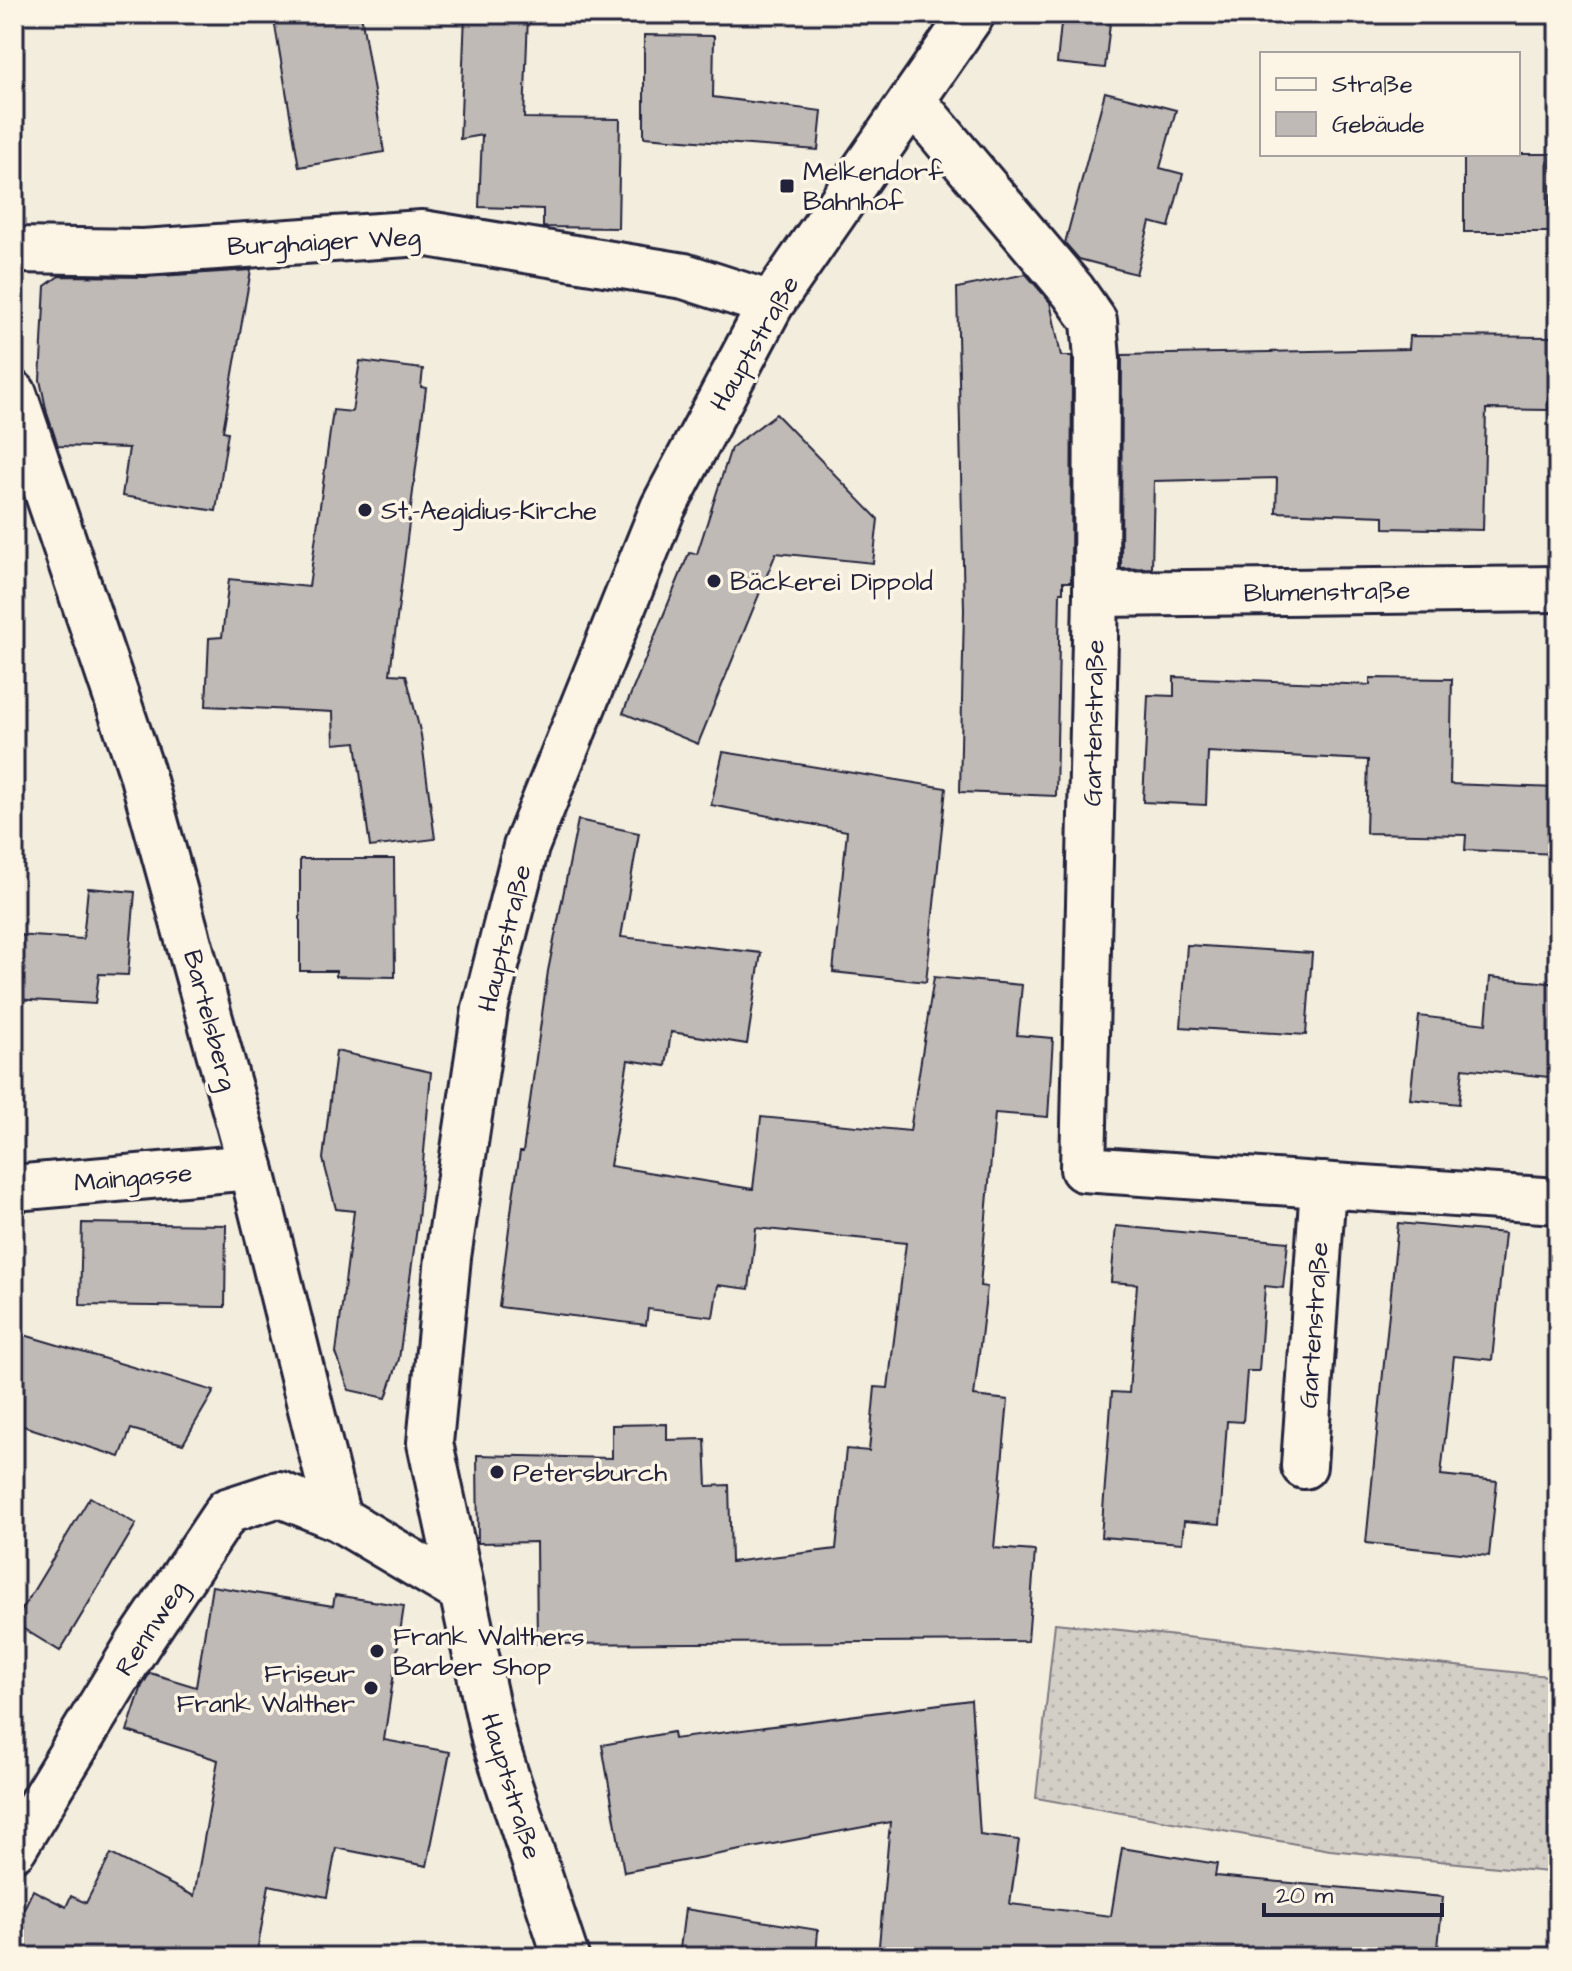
<svg xmlns="http://www.w3.org/2000/svg" width="1572" height="1971" font-family="'Architects Daughter',sans-serif">
	<defs>
		<pattern id="grass-dots" width="8" height="8" patternUnits="userSpaceOnUse" patternTransform="scale(2)"><rect width="8" height="8" fill="#d4cfc6"/><path d="M2 2h.1M6 6h.1" fill="none" stroke="#b6b1ab" stroke-width="1.8" stroke-linecap="round"/></pattern>
	</defs>
	<rect width="100%" height="100%" fill="#f3edde"/>
	<filter id="ink" filterUnits="userSpaceOnUse"><feTurbulence type="fractalNoise" baseFrequency=".0125" numOctaves="2"/><feDisplacementMap in="SourceGraphic" scale="16" xChannelSelector="R" yChannelSelector="G"/><feConvolveMatrix kernelMatrix="1 2 1 2 8 2 1 2 1" color-interpolation-filters="sRGB"/></filter>
	<g filter="url(#ink)">
		<polygon fill="url(#grass-dots)" stroke="#7b7880" stroke-width="2" points="1055,1623 1558,1677 1558,1873 1330,1850 1036,1798"/>
		<g fill="#bfbab6" stroke="#22223b" stroke-width="2">
			<polygon points="273,14 361,14 384,152 299,167"/>
			<polygon points="465,14 528,16 524,118 620,119 618,228 543,227 543,209 479,207 482,135 460,139"/>
			<polygon points="1062,14 1111,14 1105,68 1057,63"/>
			<polygon points="644,35 714,36 713,97 822,111 818,150 644,137"/>
			<polygon points="1105,92 1176,110 1160,168 1183,174 1169,227 1150,222 1136,274 1079,259 1065,243"/>
			<rect x="1464" y="154" width="86" height="78"/>
			<polygon points="251,270 223,431 228,432 216,511 122,496 129,448 58,446 47,413 40,380 45,286 59,276 145,277"/>
			<polygon points="1026,274 1050,302 1061,356 1072,356 1072,360 1071,582 1063,582 1063,592 1060,592 1056,796 960,792 964,610 957,288"/>
			<polygon points="1410,336 1558,337 1558,395 1549,395 1548,410 1486,409 1483,530 1384,528 1384,516 1276,512 1277,478 1154,481 1152,568 1121,569 1122,355 1409,349"/>
			<polygon points="360,361 423,369 421,387 426,388 390,674 406,675 421,735 435,839 370,847 356,742 334,744 333,712 206,706 209,638 222,637 229,579 309,587 333,410 352,412"/>
			<polygon points="776,414 878,519 873,563 776,553 698,744 623,713 689,553 697,554 731,448"/>
			<polygon points="1174,677 1370,685 1370,678 1452,679 1450,784 1558,788 1558,854 1465,850 1466,835 1366,833 1368,760 1208,752 1206,805 1143,802 1148,695 1174,696"/>
			<polygon points="723,752 946,788 926,982 833,972 847,831 711,805"/>
			<polygon points="578,820 639,833 621,937 761,953 747,1044 671,1032 666,1066 628,1060 610,1166 753,1189 761,1117 910,1131 934,977 1022,985 1017,1035 1053,1038 1048,1117 995,1113 980,1286 987,1287 974,1396 1008,1400 994,1548 1035,1551 1028,1641 537,1644 536,1542 478,1543 477,1455 612,1458 612,1425 667,1424 667,1440 705,1439 707,1486 729,1485 731,1562 836,1549 846,1449 869,1451 875,1387 888,1388 906,1243 756,1228 749,1289 718,1285 713,1317 648,1309 646,1325 499,1307 513,1197 520,1152 523,1152 548,971"/>
			<polygon points="300,859 394,859 395,977 336,976 336,971 300,971"/>
			<polygon points="88,888 135,892 128,975 99,974 95,1004 14,999 14,935 83,939"/>
			<polygon points="1187,945 1312,953 1306,1035 1181,1027"/>
			<polygon points="1490,977 1558,984 1558,1078 1463,1068 1459,1104 1410,1099 1419,1016 1486,1024"/>
			<polygon points="336,1051 431,1072 418,1220 399,1359 386,1398 349,1390 336,1353 354,1211 336,1209 323,1159"/>
			<polygon points="82,1223 226,1225 225,1307 80,1305"/>
			<polygon points="1398,1223 1505,1233 1492,1360 1454,1356 1441,1475 1497,1481 1489,1556 1366,1543"/>
			<polygon points="1116,1226 1288,1242 1283,1288 1265,1286 1259,1371 1247,1371 1243,1422 1227,1421 1220,1524 1184,1521 1182,1543 1101,1537 1112,1392 1129,1393 1137,1284 1111,1282"/>
			<polygon points="14,1332 214,1391 183,1444 131,1429 120,1457 14,1423"/>
			<polygon points="90,1497 136,1524 60,1651 14,1623"/>
			<polygon points="212,1586 333,1606 335,1595 404,1606 384,1740 450,1752 427,1866 336,1848 327,1897 269,1885 256,1957 14,1957 14,1929 33,1890 66,1907 71,1896 86,1903 111,1854 194,1896 218,1760 127,1731 142,1686 150,1673 196,1687"/>
			<polygon points="971,1700 980,1835 1019,1840 1010,1904 1111,1916 1122,1848 1217,1864 1215,1876 1443,1897 1437,1957 878,1957 890,1822 624,1872 602,1745 673,1732 674,1739"/>
			<polygon points="685,1909 818,1930 816,1957 679,1957"/>
		</g>
		<g fill="none" stroke-linecap="round" stroke-linejoin="round">
			<defs>
				<g id="minor">
					<polyline points="913,101 1073,291 1094,321 1097,359 1096,594 1083,1169 1558,1201"/>
					<polyline points="14,250 143,252 422,233 684,276 771,304"/>
					<polyline points="14,394 141,770 251,1167 338,1518"/>
					<polyline points="1096,594 1558,589"/>
					<polyline points="14,1188 251,1167"/>
					<polyline points="1304,1466 1323,1185"/>
					<polyline points="14,1848 138,1644 227,1511 279,1494 338,1518 461,1591"/>
				</g>
				<polyline id="tertiary" points="566,1957 494,1739 430,1443 448,1257 485,1009 526,847 663,508 771,304 972,14"/>
			</defs>
			<use href="#minor" stroke="#22223b" stroke-width="50"/>
			<use href="#tertiary" stroke="#22223b" stroke-width="50"/>
			<use href="#minor" stroke="#fcf5e5" stroke-width="44"/>
			<use href="#tertiary" stroke="#fcf5e5" stroke-width="44"/>
		</g>
	</g>
	<g fill="#22223b" stroke="#fcf5e5" stroke-width="3">
		<rect x="779" y="178" width="16" height="16" rx="4"/>
		<circle cx="365" cy="510" r="8"/>
		<circle cx="714" cy="581" r="8"/>
		<circle cx="497" cy="1472" r="8"/>
		<circle cx="377" cy="1651" r="8"/>
		<circle cx="371" cy="1688" r="8"/>
	</g>
	<g text-anchor="middle" stroke-width="7" stroke-linejoin="round" paint-order="stroke">
		<g font-size="26" fill="#22223b" stroke="#fcf5e5" text-anchor="start">
			<text x="803" y="180">Melkendorf<tspan x="803" dy="30">Bahnhof</tspan></text>
			<text x="381" y="519">St.-Aegidius-Kirche</text>
			<text x="730" y="590">Bäckerei Dippold</text>
			<text x="513" y="1481">Petersburch</text>
			<text x="393" y="1645">Frank Walthers<tspan x="393" dy="30">Barber Shop</tspan></text>
			<text x="355" y="1682" text-anchor="end">Friseur<tspan x="355" dy="30">Frank Walther</tspan></text>
		</g>
		<g font-size="26" fill="#22223b" stroke="#fcf5e5">
			<text transform="translate(324 241) rotate(-3)" y="9">Burghaiger Weg</text>
			<text transform="translate(754 343) rotate(-60)" y="9">Hauptstraße</text>
			<text transform="translate(1327 591) rotate(-1)" y="9">Blumenstraße</text>
			<text transform="translate(1093 723) rotate(-89)" y="9">Gartenstraße</text>
			<text transform="translate(504 938) rotate(-76)" y="9">Hauptstraße</text>
			<text transform="translate(211 1020) rotate(75)" y="9">Bartelsberg</text>
			<text transform="translate(133 1177) rotate(-5)" y="9">Maingasse</text>
			<text transform="translate(1313 1325) rotate(-86)" y="9">Gartenstraße</text>
			<text transform="translate(150 1628) rotate(-57)" y="9">Rennweg</text>
			<text transform="translate(512 1786) rotate(73)" y="9">Hauptstraße</text>
		</g>
	</g>
	<rect width="1572" height="1971" fill="none" stroke="#fcf5e5" stroke-width="48"/>
	<rect x="24" y="24" width="1524" height="1923" fill="none" stroke="#22223b" stroke-width="3" filter="url(#ink)"/>
	<rect x="1260" y="52" width="260" height="104" fill="#fcf5e5" stroke="#a5a1a1" stroke-width="2"/>
	<rect x="1276" y="78" width="40" height="12" fill="#fcf5e5" stroke="#a5a1a1" stroke-width="2"/>
	<text x="1332" y="92" font-size="24" fill="#22223b">Straße</text>
	<rect x="1276" y="112" width="40" height="24" fill="#bfbab6" stroke="#a5a1a1" stroke-width="2"/>
	<text x="1332" y="132" font-size="24" fill="#22223b">Gebäude</text>
	<path d="M1264 1903v12h178v-12" fill="none" stroke="#22223b" stroke-width="4"/>
	<text x="1276" y="1903" font-size="24" fill="#22223b" stroke="#fcf5e5" stroke-width="6" paint-order="stroke">20 m</text>
</svg>
